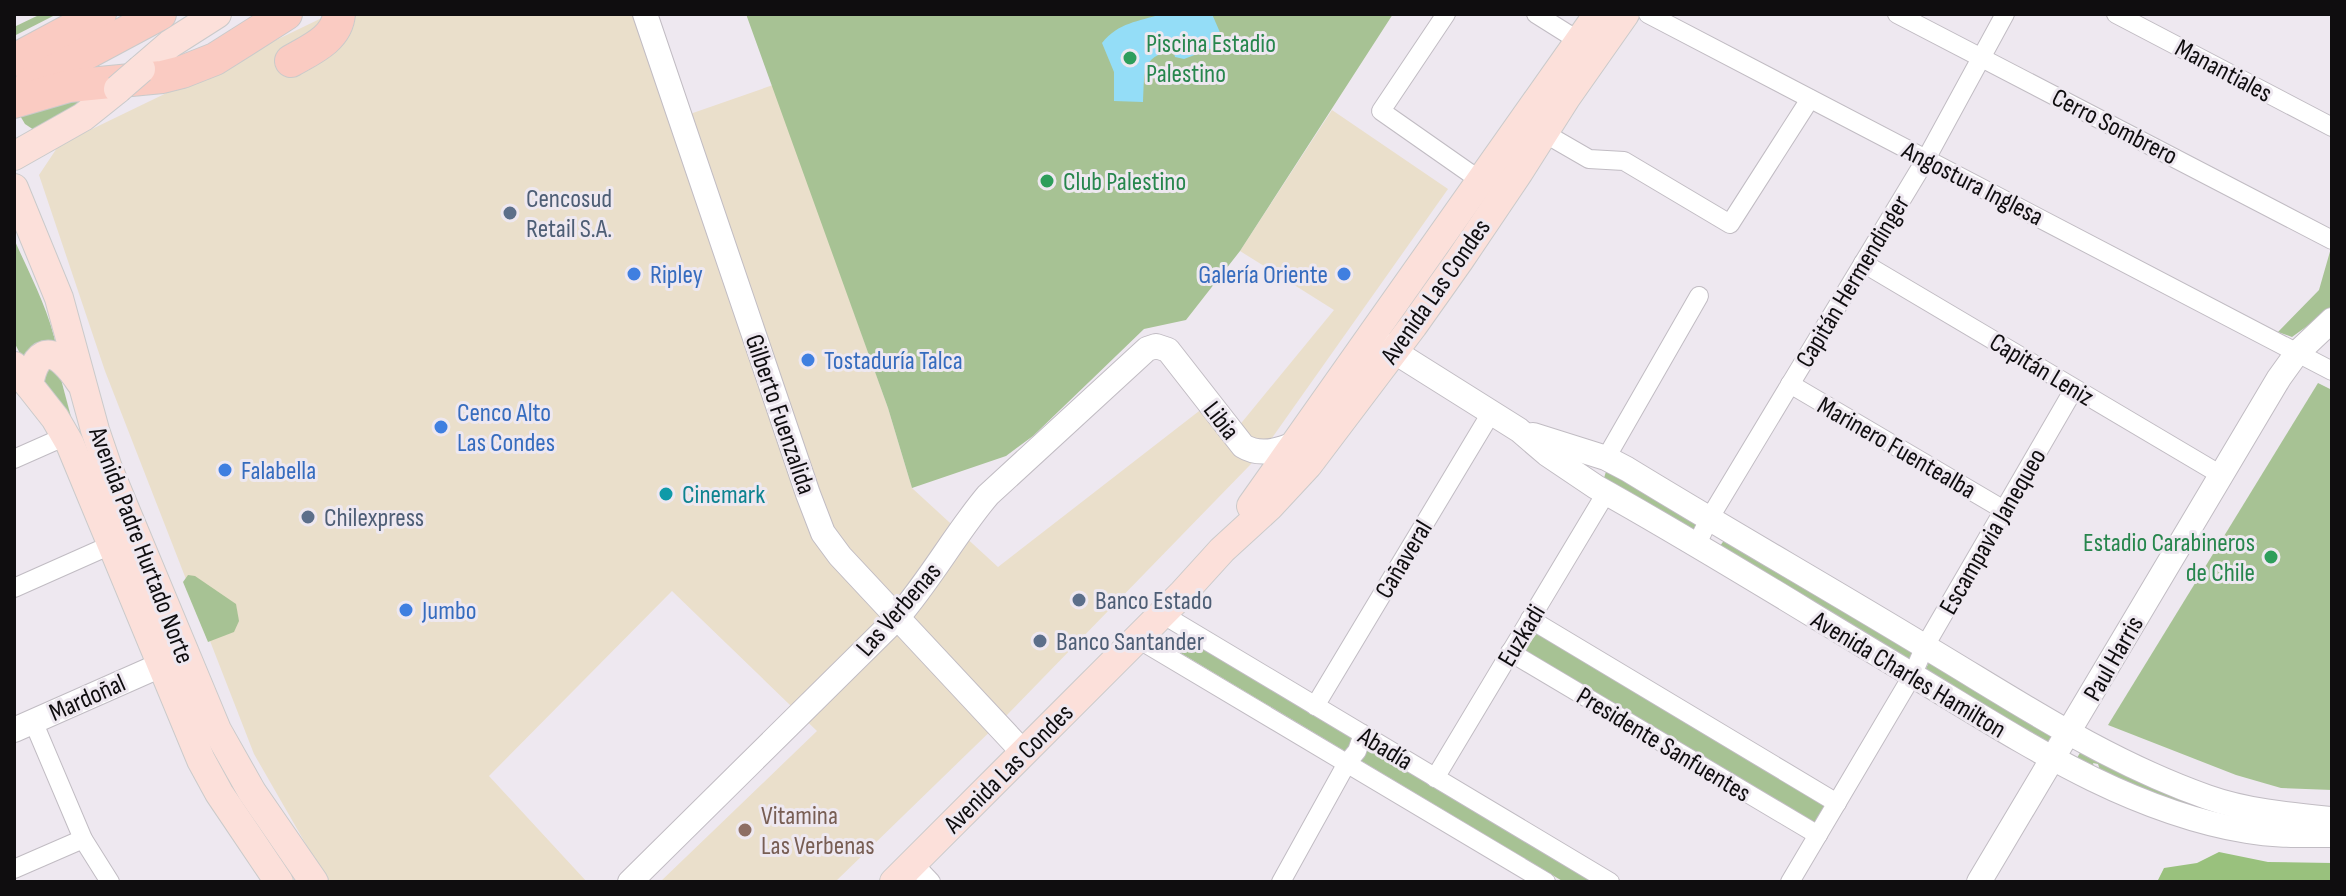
<svg xmlns="http://www.w3.org/2000/svg" width="2346" height="896" font-family="'Sofia Sans Condensed',sans-serif">
	<rect width="100%" height="100%" fill="#eee8f0"/>
	<polygon fill="#eadfcb" points="330,14 658,14 690,114 773,85 888,408 912,488 998,567 1212,401 1238,427 1334,310 1240,251 1332,110 1448,189 1267,445 1250,465 1005,717 835,882 660,882 817,731 672,591 489,776 587,882 330,882 319,867 254,754 105,371 39,175 59,145"/>
	<g fill="#a7c294">
		<polygon points="41,14 57,14 14,36 14,27"/>
		<polygon points="746,14 1393,14 1240,251 1186,320 1144,329 1033,436 1006,456 912,488 888,408"/>
		<polygon points="93,99 34,130 25,124 19,114 47,101"/>
		<path d="M 14,239 C 30,275 49,310 57,349 L 24,361 L 14,342 Z"/>
		<polygon points="2331,248 2332,308 2292,337 2278,332 2319,290"/>
		<polygon points="58,368 75,432 34,369"/>
		<polygon points="2318,383 2332,390 2332,790 2281,788 2236,775 2108,725"/>
		<polygon points="1607,468 1701,526 1692,538 1602,485"/>
		<polygon points="1725,539 1912,653 1906,666 1715,553"/>
		<polygon points="188,575 195,576 236,604 239,621 234,632 208,642 183,582"/>
		<polygon points="1540,629 1832,803 1816,829 1522,654"/>
		<polygon points="1181,633 1598,882 1564,882 1169,646"/>
		<polygon points="1930,661 2063,737 2052,754 1920,679"/>
		<polygon points="2081,751 2212,808 2212,812 2162,798 2100,770 2098,764 2093,763 2094,767 2077,758"/>
	</g>
	<polygon fill="#99c17d" points="2219,852 2268,862 2332,863 2332,882 2157,882 2164,868 2197,863"/>
	<path fill="#94ddf7" d="M 1161,14 L 1212,14 L 1222,37 L 1213,48 L 1184,59 L 1175,57 L 1173,50 C 1140,57 1145,73 1143,102 L 1114,101 L 1114,72 L 1102,43 C 1119,22 1138,22 1161,14 Z"/>
	<g fill="none" stroke-linecap="round" stroke-linejoin="round">
		<defs>
			<g id="street">
				<polyline points="1446,14 1381,111 1481,181"/>
				<polyline points="1536,14 1579,41"/>
				<polyline points="1648,14 2332,371"/>
				<polyline points="1897,14 2332,240"/>
				<polyline points="2116,14 2332,127"/>
				<polyline points="1544,133 1589,159 1624,161 1730,224 1810,99"/>
				<polyline points="1863,263 2221,475"/>
				<polyline points="1790,384 2004,510"/>
				<polyline points="1606,458 1699,296"/>
				<polyline points="14,459 66,436"/>
				<polyline points="1696,546 1709,519 1926,159 2005,14"/>
				<polyline points="14,588 113,544"/>
				<polyline points="1162,614 1610,882"/>
				<polyline points="1530,619 1837,803"/>
				<polyline points="1138,639 1546,882"/>
				<polyline points="1510,652 1818,835"/>
				<polyline points="1315,706 1491,413"/>
				<polyline points="33,721 83,839 110,882"/>
				<polyline points="1435,778 1606,493"/>
				<polyline points="913,863 931,882"/>
				<polyline points="14,869 83,839"/>
				<polyline points="1281,882 1347,763 1357,751 1363,734"/>
				<polyline points="1790,882 1912,676 1925,646 2074,389"/>
			</g>
			<g id="secondary">
				<polyline points="645,14 808,494 823,533 840,556 1023,752"/>
				<path d="M 1379,342 L 1519,430 L 1547,454 L 1596,487 C 1702,546 1805,611 1909,673 C 2016,737 2122,810 2247,831 C 2275,836 2304,835 2332,835"/>
				<path d="M 1533,435 L 1606,458 L 1627,469 C 1725,529 1825,586 1924,646 C 2018,702 2103,760 2207,797 C 2246,811 2291,815 2332,819"/>
				<polyline points="14,730 161,665"/>
				<path d="M 630,882 L 897,618 C 931,579 955,534 988,495 L 1147,349 L 1156,346 L 1168,350 L 1243,446 C 1259,456 1278,451 1294,444"/>
				<polyline points="1979,882 2279,378 2297,353 2332,320"/>
			</g>
			<g id="primary">
				<polyline points="141,69 170,44 217,14"/>
				<polyline points="14,156 83,117 118,89"/>
				<polyline points="14,188 59,298 95,430 108,468 217,730 252,792 314,882"/>
				<polyline points="14,366 55,418 70,444 201,760 219,793 279,882"/>
				<path d="M 29,385 C 37,339 60,351 80,382"/>
				<polyline points="1251,506 1598,14"/>
				<polyline points="894,882 1183,593 1222,550 1269,507 1308,465 1413,326 1459,261 1519,172 1566,98 1625,14"/>
			</g>
			<g id="highway">
				<polyline points="14,60 100,14"/>
				<path d="M 291,61 C 310,50 337,39 339,14"/>
				<polyline points="31,83 160,14"/>
				<polyline points="14,102 69,86 162,77 182,72 215,59 286,14"/>
			</g>
		</defs>
		<use href="#street" stroke="#c1bcc3" stroke-width="20"/>
		<use href="#secondary" stroke="#c1bcc3" stroke-width="26"/>
		<use href="#primary" stroke="#cacaca" stroke-width="30"/>
		<use href="#highway" stroke="#cacaca" stroke-width="34"/>
		<use href="#street" stroke="#fff" stroke-width="18"/>
		<use href="#secondary" stroke="#fff" stroke-width="24"/>
		<use href="#primary" stroke="#fce0da" stroke-width="28"/>
		<use href="#highway" stroke="#facbc2" stroke-width="32"/>
		<defs>
			<polyline id="primary-bridge" points="118,89 141,69"/>
		</defs>
		<use href="#primary-bridge" stroke="#cacaca" stroke-width="30" stroke-linecap="butt"/>
		<use href="#primary-bridge" stroke="#fce0da" stroke-width="28"/>
	</g>
	<g fill="#2e9e5b" stroke="#eee8f0" stroke-width="3">
		<circle cx="1130" cy="58" r="8"/>
		<circle cx="1047" cy="181" r="8"/>
		<circle cx="2271" cy="557" r="8"/>
	</g>
	<g fill="#5c6f8a" stroke="#eee8f0" stroke-width="3">
		<circle cx="510" cy="213" r="8"/>
		<circle cx="308" cy="517" r="8"/>
		<circle cx="1079" cy="600" r="8"/>
		<circle cx="1040" cy="641" r="8"/>
	</g>
	<g fill="#3f7fe0" stroke="#eee8f0" stroke-width="3">
		<circle cx="634" cy="274" r="8"/>
		<circle cx="1344" cy="274" r="8"/>
		<circle cx="808" cy="360" r="8"/>
		<circle cx="441" cy="427" r="8"/>
		<circle cx="225" cy="470" r="8"/>
		<circle cx="406" cy="610" r="8"/>
	</g>
	<circle fill="#0f9aa8" stroke="#eee8f0" stroke-width="3" cx="666" cy="494" r="8"/>
	<circle fill="#8d6e63" stroke="#eee8f0" stroke-width="3" cx="745" cy="830" r="8"/>
	<g text-anchor="middle" stroke-width="6" stroke-linejoin="round" paint-order="stroke">
		<g font-size="26" fill="#27864d" stroke="#eee8f0" text-anchor="start">
			<text x="1146" y="52">Piscina Estadio<tspan x="1146" dy="30">Palestino</tspan></text>
			<text x="1063" y="190">Club Palestino</text>
			<text x="2255" y="551" text-anchor="end">Estadio Carabineros<tspan x="2255" dy="30">de Chile</tspan></text>
		</g>
		<g font-size="26" fill="#0f0d0f" stroke="#eee8f0">
			<text transform="translate(2224 70) rotate(28)" y="9">Manantiales</text>
			<text transform="translate(2115 126) rotate(27)" y="9">Cerro Sombrero</text>
			<text transform="translate(1973 183) rotate(27)" y="9">Angostura Inglesa</text>
			<text transform="translate(1852 281) rotate(-59)" y="9">Capitán Hermendinger</text>
			<text transform="translate(1435 291) rotate(-55)" y="9">Avenida Las Condes</text>
			<text transform="translate(2042 369) rotate(31)" y="9">Capitán Leniz</text>
			<text transform="translate(781 414) rotate(71)" y="9">Gilberto Fuenzalida</text>
			<text transform="translate(1222 420) rotate(52)" y="9">Libia</text>
			<text transform="translate(1897 447) rotate(30)" y="9">Marinero Fuentealba</text>
			<text transform="translate(1992 531) rotate(-60)" y="9">Escampavia Janequeo</text>
			<text transform="translate(142 545) rotate(69)" y="9">Avenida Padre Hurtado Norte</text>
			<text transform="translate(1403 559) rotate(-59)" y="9">Cañaveral</text>
			<text transform="translate(898 609) rotate(-49)" y="9">Las Verbenas</text>
			<text transform="translate(1521 635) rotate(-59)" y="9">Euzkadi</text>
			<text transform="translate(2113 658) rotate(-60)" y="9">Paul Harris</text>
			<text transform="translate(1909 674) rotate(31)" y="9">Avenida Charles Hamilton</text>
			<text transform="translate(87 697) rotate(-24)" y="9">Mardoñal</text>
			<text transform="translate(1664 744) rotate(31)" y="9">Presidente Sanfuentes</text>
			<text transform="translate(1386 748) rotate(31)" y="9">Abadía</text>
			<text transform="translate(1008 768) rotate(-45)" y="9">Avenida Las Condes</text>
		</g>
		<g font-size="26" fill="#4e5e75" stroke="#eee8f0" text-anchor="start">
			<text x="526" y="207">Cencosud<tspan x="526" dy="30">Retail S.A.</tspan></text>
			<text x="324" y="526">Chilexpress</text>
			<text x="1095" y="609">Banco Estado</text>
			<text x="1056" y="650">Banco Santander</text>
		</g>
		<g font-size="26" fill="#366cbe" stroke="#eee8f0" text-anchor="start">
			<text x="650" y="283">Ripley</text>
			<text x="1328" y="283" text-anchor="end">Galería Oriente</text>
			<text x="824" y="369">Tostaduría Talca</text>
			<text x="457" y="421">Cenco Alto<tspan x="457" dy="30">Las Condes</tspan></text>
			<text x="241" y="479">Falabella</text>
			<text x="422" y="619">Jumbo</text>
		</g>
		<g font-size="26" fill="#0d838f" stroke="#eee8f0" text-anchor="start">
			<text x="682" y="503">Cinemark</text>
		</g>
		<g font-size="26" fill="#785e54" stroke="#eee8f0" text-anchor="start">
			<text x="761" y="824">Vitamina<tspan x="761" dy="30">Las Verbenas</tspan></text>
		</g>
	</g>
	<rect width="2346" height="896" fill="none" stroke="#0f0d0f" stroke-width="32"/>
</svg>
